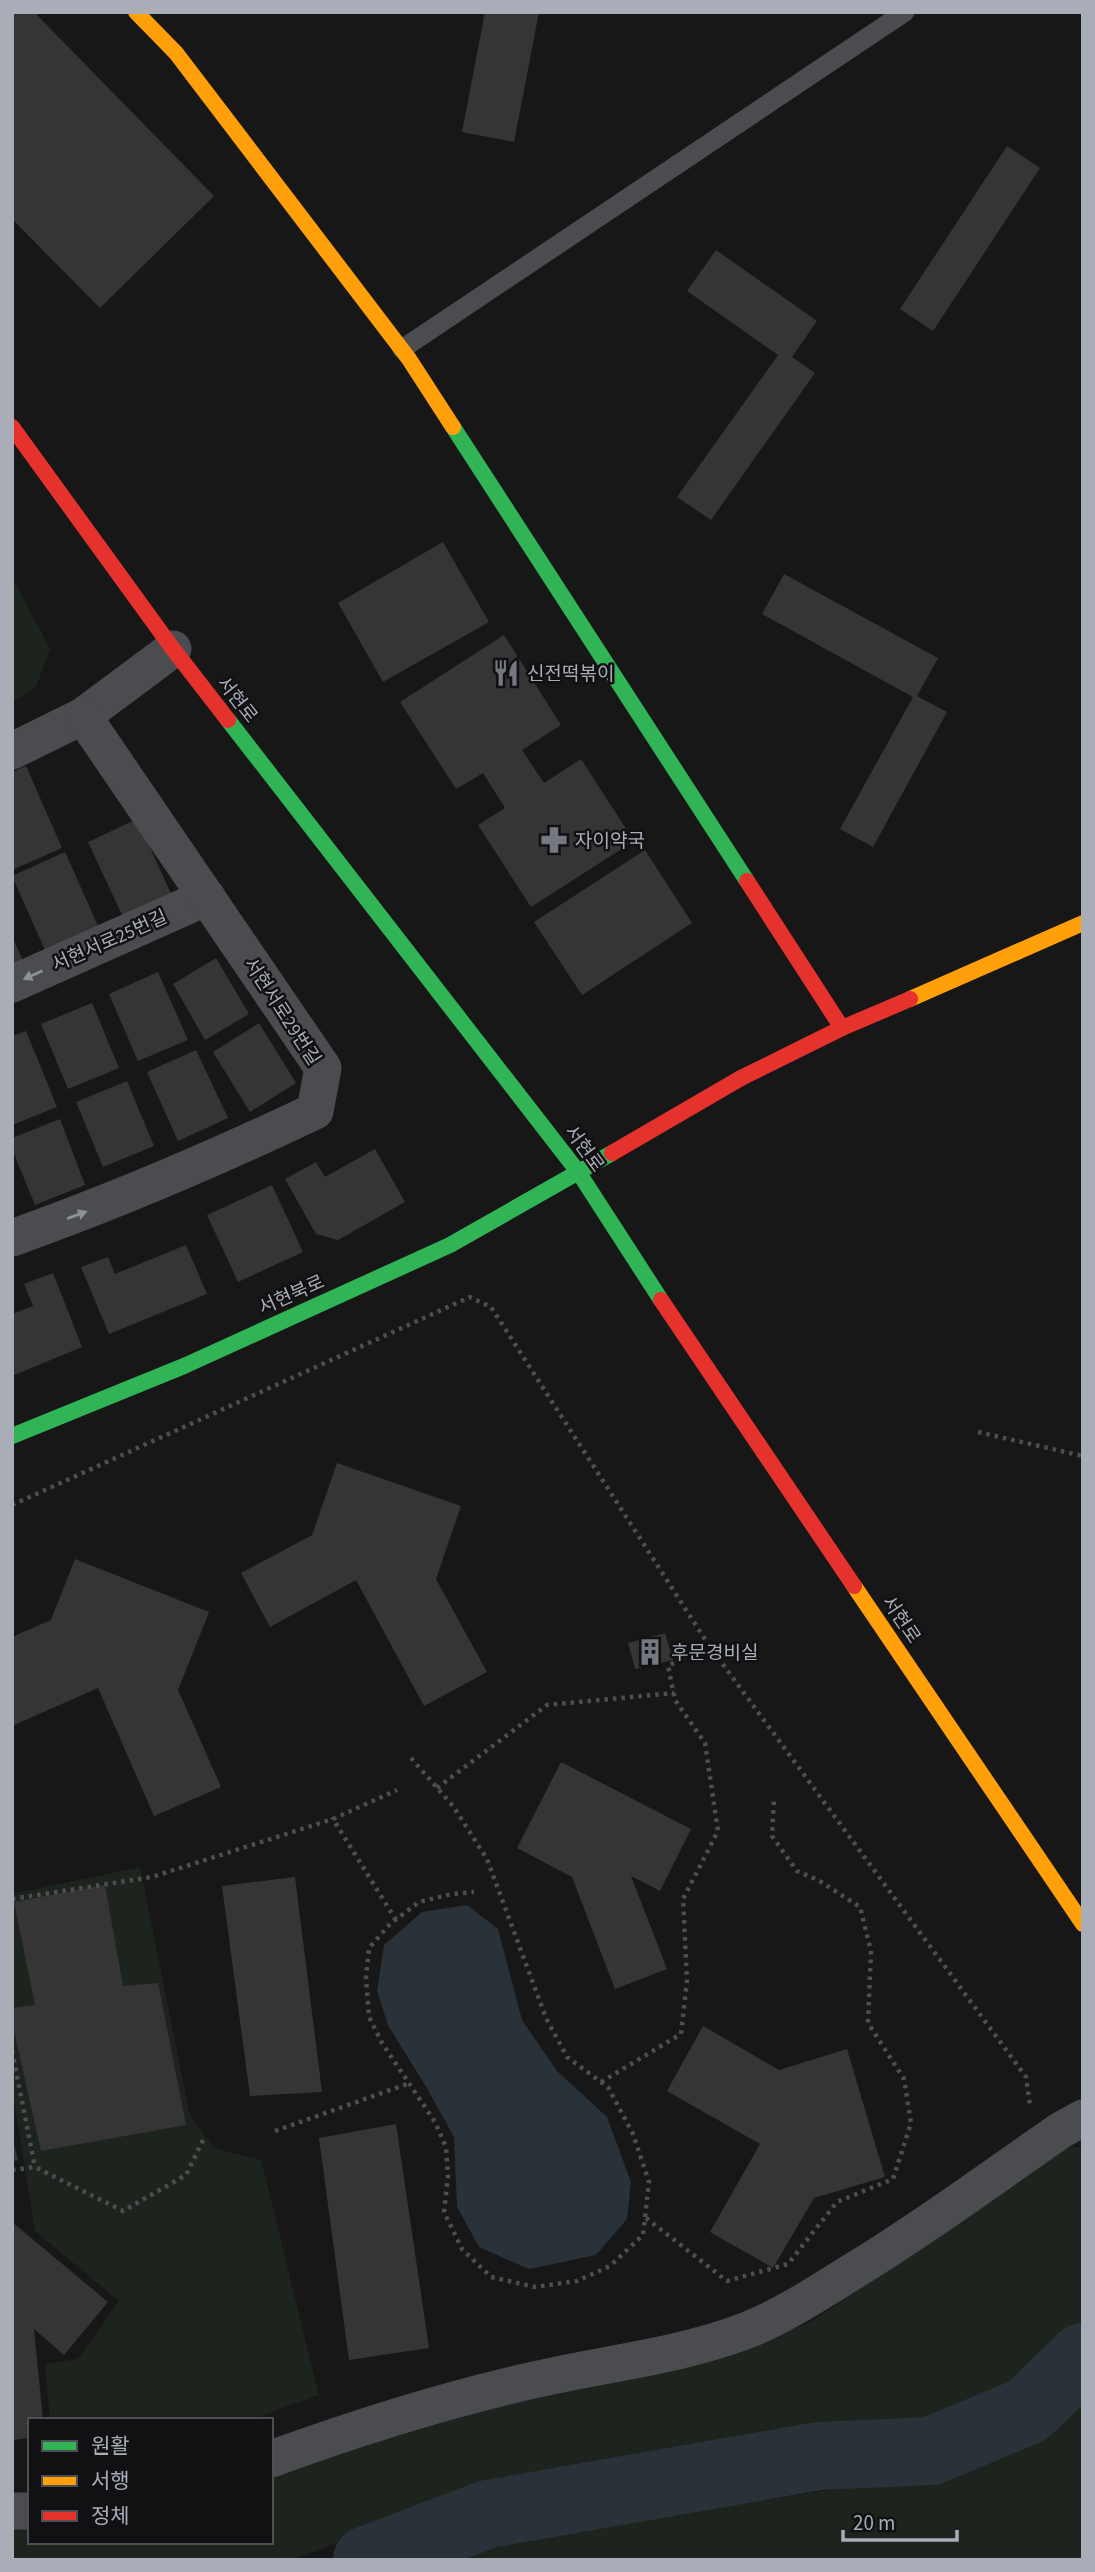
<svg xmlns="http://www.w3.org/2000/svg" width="1095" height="2572" font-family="'Source Sans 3','Noto Sans KR',sans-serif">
	<rect width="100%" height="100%" fill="#171717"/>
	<g fill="#1d241e">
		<polygon points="12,577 50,649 36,687 12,703"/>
		<polygon points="140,1867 190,2116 214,2148 261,2160 319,2395 249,2420 50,2420 45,2364 78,2359 119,2301 35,2231 12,2088 12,1894"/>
		<polygon points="1070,2146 1083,2148 1083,2338 971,2421 886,2428 478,2489 292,2560 12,2560 12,2529 30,2528 30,2542 271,2542 271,2476 441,2418 699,2364 811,2322"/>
		<polygon points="1083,2390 1083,2560 439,2560 485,2545 922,2475 1047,2427"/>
	</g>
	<polygon fill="#2a3239" points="467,1905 498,1929 522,2020 557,2071 607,2117 631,2182 627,2219 596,2255 529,2269 479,2247 457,2207 454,2137 428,2090 388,2025 377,1991 384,1945 422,1912"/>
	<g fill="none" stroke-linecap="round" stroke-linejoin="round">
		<polyline stroke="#2a3239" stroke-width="68" points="367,2560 488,2514 819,2456 931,2451 1027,2411 1083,2357"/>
	</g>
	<g fill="#353536">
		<polygon points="12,12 34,12 214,196 100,308 12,219"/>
		<polygon points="485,12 539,12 514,142 462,132"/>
		<polygon points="1007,146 1040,168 933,331 900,309"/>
		<polygon points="716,250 817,321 792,357 815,373 711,520 677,497 778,355 687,291"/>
		<polygon points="443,542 489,622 383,682 338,603"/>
		<polygon points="784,574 938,658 917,696 947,712 873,847 840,829 913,697 762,614"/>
		<polygon points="504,635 561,725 522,750 544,783 581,759 634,841 531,907 478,825 505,808 483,773 456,789 400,702"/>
		<polygon points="26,766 62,848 12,870 12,772"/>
		<polygon points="137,819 172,896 124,919 88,842"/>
		<polygon points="645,850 692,923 582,995 534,922"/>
		<polygon points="65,852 102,935 49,959 12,876"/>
		<polygon points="12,936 24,963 12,969"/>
		<polygon points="216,958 249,1014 205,1040 173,984"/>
		<polygon points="158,972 188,1040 138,1061 109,994"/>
		<polygon points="92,1003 119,1068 68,1089 41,1024"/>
		<polygon points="259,1023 296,1083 250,1112 213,1052"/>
		<polygon points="26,1031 57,1107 12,1125 12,1036"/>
		<polygon points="196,1050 228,1118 178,1141 147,1072"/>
		<polygon points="127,1081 154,1146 103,1167 76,1102"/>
		<polygon points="60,1119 85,1185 35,1205 12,1149 12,1138"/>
		<polygon points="375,1149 405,1202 338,1240 316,1234 285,1179 316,1162 325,1177"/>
		<polygon points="272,1185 303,1252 238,1282 207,1215"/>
		<polygon points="186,1245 207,1294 109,1334 81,1267 108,1257 115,1274"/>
		<polygon points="53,1273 82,1347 12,1376 12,1314 33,1306 24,1284"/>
		<polygon points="337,1463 461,1506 436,1579 487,1672 424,1706 356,1580 270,1627 241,1573 312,1535"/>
		<polygon points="75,1559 209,1612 178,1690 221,1787 154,1816 98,1688 12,1726 12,1637 51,1620"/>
		<polygon points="665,1633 673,1660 635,1669 628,1643"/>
		<polygon points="561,1762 691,1829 660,1891 631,1876 667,1969 615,1989 572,1877 517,1848"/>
		<polygon points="295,1877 322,2092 250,2096 222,1886"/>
		<polygon points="105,1885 123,1986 158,1983 186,2125 41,2151 12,2022 12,2008 35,2005 14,1902"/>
		<polygon points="703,2026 779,2070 847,2049 885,2177 814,2198 773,2268 710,2232 760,2144 667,2091"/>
		<polygon points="396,2124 429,2348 349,2360 319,2138"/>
		<polygon points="12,2135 18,2160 12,2161"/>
		<polygon points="12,2222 108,2302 64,2355 34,2329 43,2420 30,2420 30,2438 12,2440"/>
	</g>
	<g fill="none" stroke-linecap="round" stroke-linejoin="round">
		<g stroke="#4d4e52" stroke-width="4.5" stroke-dasharray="3.5 5" stroke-linecap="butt">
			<polyline points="978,1432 1083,1456"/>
			<polyline points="12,1505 470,1297 491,1307 708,1644 1026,2077 1030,2105"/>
			<polyline points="411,1758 453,1806 487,1859 546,2018 567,2057 608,2087 633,2134 649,2182 643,2235 610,2266 577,2281 535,2287 491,2277 462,2249 444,2212 448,2176 446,2147 435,2122 382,2043 369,2017 366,1977 369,1948 390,1924 419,1902 452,1894 474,1892"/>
			<polyline points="437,1788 547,1705 674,1693"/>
			<polyline points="12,1899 152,1877 333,1819"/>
			<polyline points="396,1920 333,1819 397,1790"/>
			<polyline points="12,2051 35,2167"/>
			<polyline points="601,2082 681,2034 687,1981 683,1899 718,1831 705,1743 675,1700 668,1666 708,1644"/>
			<polyline points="275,2131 410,2083"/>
			<polyline points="12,2170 35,2167 123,2211 186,2175 205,2136"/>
			<polyline points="646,2218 727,2281 788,2264 837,2202 893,2179 911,2123 904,2079 868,2023 871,1951 860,1907 818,1880 797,1871 772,1836 774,1799"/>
		</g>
		<polyline stroke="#4b4c50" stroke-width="19" points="402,349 905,12"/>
		<g stroke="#4b4c50" stroke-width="37">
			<polyline points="12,751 83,716 173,649"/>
			<polyline points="12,984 207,897"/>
			<path d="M 12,1238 C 116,1201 216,1158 315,1111 L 323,1068 L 83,716"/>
			<path d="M 271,2459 C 356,2428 441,2401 529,2381 C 601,2364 676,2357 745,2331 C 781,2317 815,2295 847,2275 C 921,2230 990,2179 1061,2130 L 1083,2118"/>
			<polyline points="12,2511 30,2511"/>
		</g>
		<g stroke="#30b455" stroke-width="16">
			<polyline points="453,427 747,881"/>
			<polyline points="228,720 579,1173 661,1300"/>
			<polyline points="12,1436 184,1366 450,1245 612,1153"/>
		</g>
		<g stroke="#ff9f0a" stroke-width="16">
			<polyline points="136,12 176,53 409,359 453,427"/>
			<polyline points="910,999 1083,923"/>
			<polyline points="854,1586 1083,1924"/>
		</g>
		<g stroke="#e5322d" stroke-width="16">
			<polyline points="12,427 173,649 228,720"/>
			<polyline points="747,881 842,1028"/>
			<polyline points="612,1153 741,1078 842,1028 910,999"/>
			<polyline points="661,1300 854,1586"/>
		</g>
	</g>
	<defs><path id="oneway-solid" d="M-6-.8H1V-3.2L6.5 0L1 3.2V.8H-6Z" transform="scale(1.75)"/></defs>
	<g fill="#8c9099">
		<use href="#oneway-solid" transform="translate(33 975) rotate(156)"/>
		<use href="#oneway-solid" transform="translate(77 1215) rotate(-20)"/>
	</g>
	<defs>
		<symbol id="restaurant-bare" viewBox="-9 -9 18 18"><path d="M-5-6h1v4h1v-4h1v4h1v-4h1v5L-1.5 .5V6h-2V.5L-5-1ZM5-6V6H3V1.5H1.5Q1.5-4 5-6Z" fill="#757880" stroke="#111113" stroke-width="2.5" paint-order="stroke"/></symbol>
		<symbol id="pharmacy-bare" viewBox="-9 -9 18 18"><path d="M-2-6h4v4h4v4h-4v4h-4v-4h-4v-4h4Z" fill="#757880" stroke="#111113" stroke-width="2.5" paint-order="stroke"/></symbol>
		<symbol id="building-bare" viewBox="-9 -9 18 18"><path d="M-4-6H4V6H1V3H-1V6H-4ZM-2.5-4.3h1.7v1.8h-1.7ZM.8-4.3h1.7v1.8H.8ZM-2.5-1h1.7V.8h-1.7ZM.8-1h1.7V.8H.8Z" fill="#757880" stroke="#111113" stroke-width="2.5" paint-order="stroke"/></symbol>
	</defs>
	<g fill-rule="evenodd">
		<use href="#restaurant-bare" x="487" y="654" width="38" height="38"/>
		<use href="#pharmacy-bare" x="535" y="821" width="38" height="38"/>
		<use href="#building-bare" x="631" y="1633" width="38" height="38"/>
	</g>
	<g text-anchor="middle" stroke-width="5" stroke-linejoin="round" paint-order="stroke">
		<g font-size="19" fill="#a8adb8" stroke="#111113" text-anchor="start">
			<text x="527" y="680">신전떡볶이</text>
			<text x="575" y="847">자이약국</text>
			<text x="671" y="1659">후문경비실</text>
		</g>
		<g font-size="19" fill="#a8adb8" stroke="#111113">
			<text transform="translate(238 699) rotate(52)" y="7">서현로</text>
			<text transform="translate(109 940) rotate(-24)" y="7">서현서로25번길</text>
			<text transform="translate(283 1011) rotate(57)" y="7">서현서로29번길</text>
			<text transform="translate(585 1148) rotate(54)" y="7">서현로</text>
			<text transform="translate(291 1294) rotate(-24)" y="7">서현북로</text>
			<text transform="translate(902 1619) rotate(56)" y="7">서현로</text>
		</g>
	</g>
	<rect width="1095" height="2572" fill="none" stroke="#a8adb8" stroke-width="28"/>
	<rect x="28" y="2418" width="245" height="126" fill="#111113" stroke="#4d4f55" stroke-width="2"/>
	<rect x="42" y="2441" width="35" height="10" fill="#30b455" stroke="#4d4f55" stroke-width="2"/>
	<text x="91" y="2453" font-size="21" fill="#a8adb8">원활</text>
	<rect x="42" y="2476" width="35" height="10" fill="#ff9f0a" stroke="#4d4f55" stroke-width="2"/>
	<text x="91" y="2488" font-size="21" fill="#a8adb8">서행</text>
	<rect x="42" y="2511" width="35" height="10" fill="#e5322d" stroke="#4d4f55" stroke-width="2"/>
	<text x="91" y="2523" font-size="21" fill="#a8adb8">정체</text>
	<path d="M843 2530v10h114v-10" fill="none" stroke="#a8adb8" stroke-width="3.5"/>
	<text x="853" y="2530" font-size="21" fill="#a8adb8" stroke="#111113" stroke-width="5" paint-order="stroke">20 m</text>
</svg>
